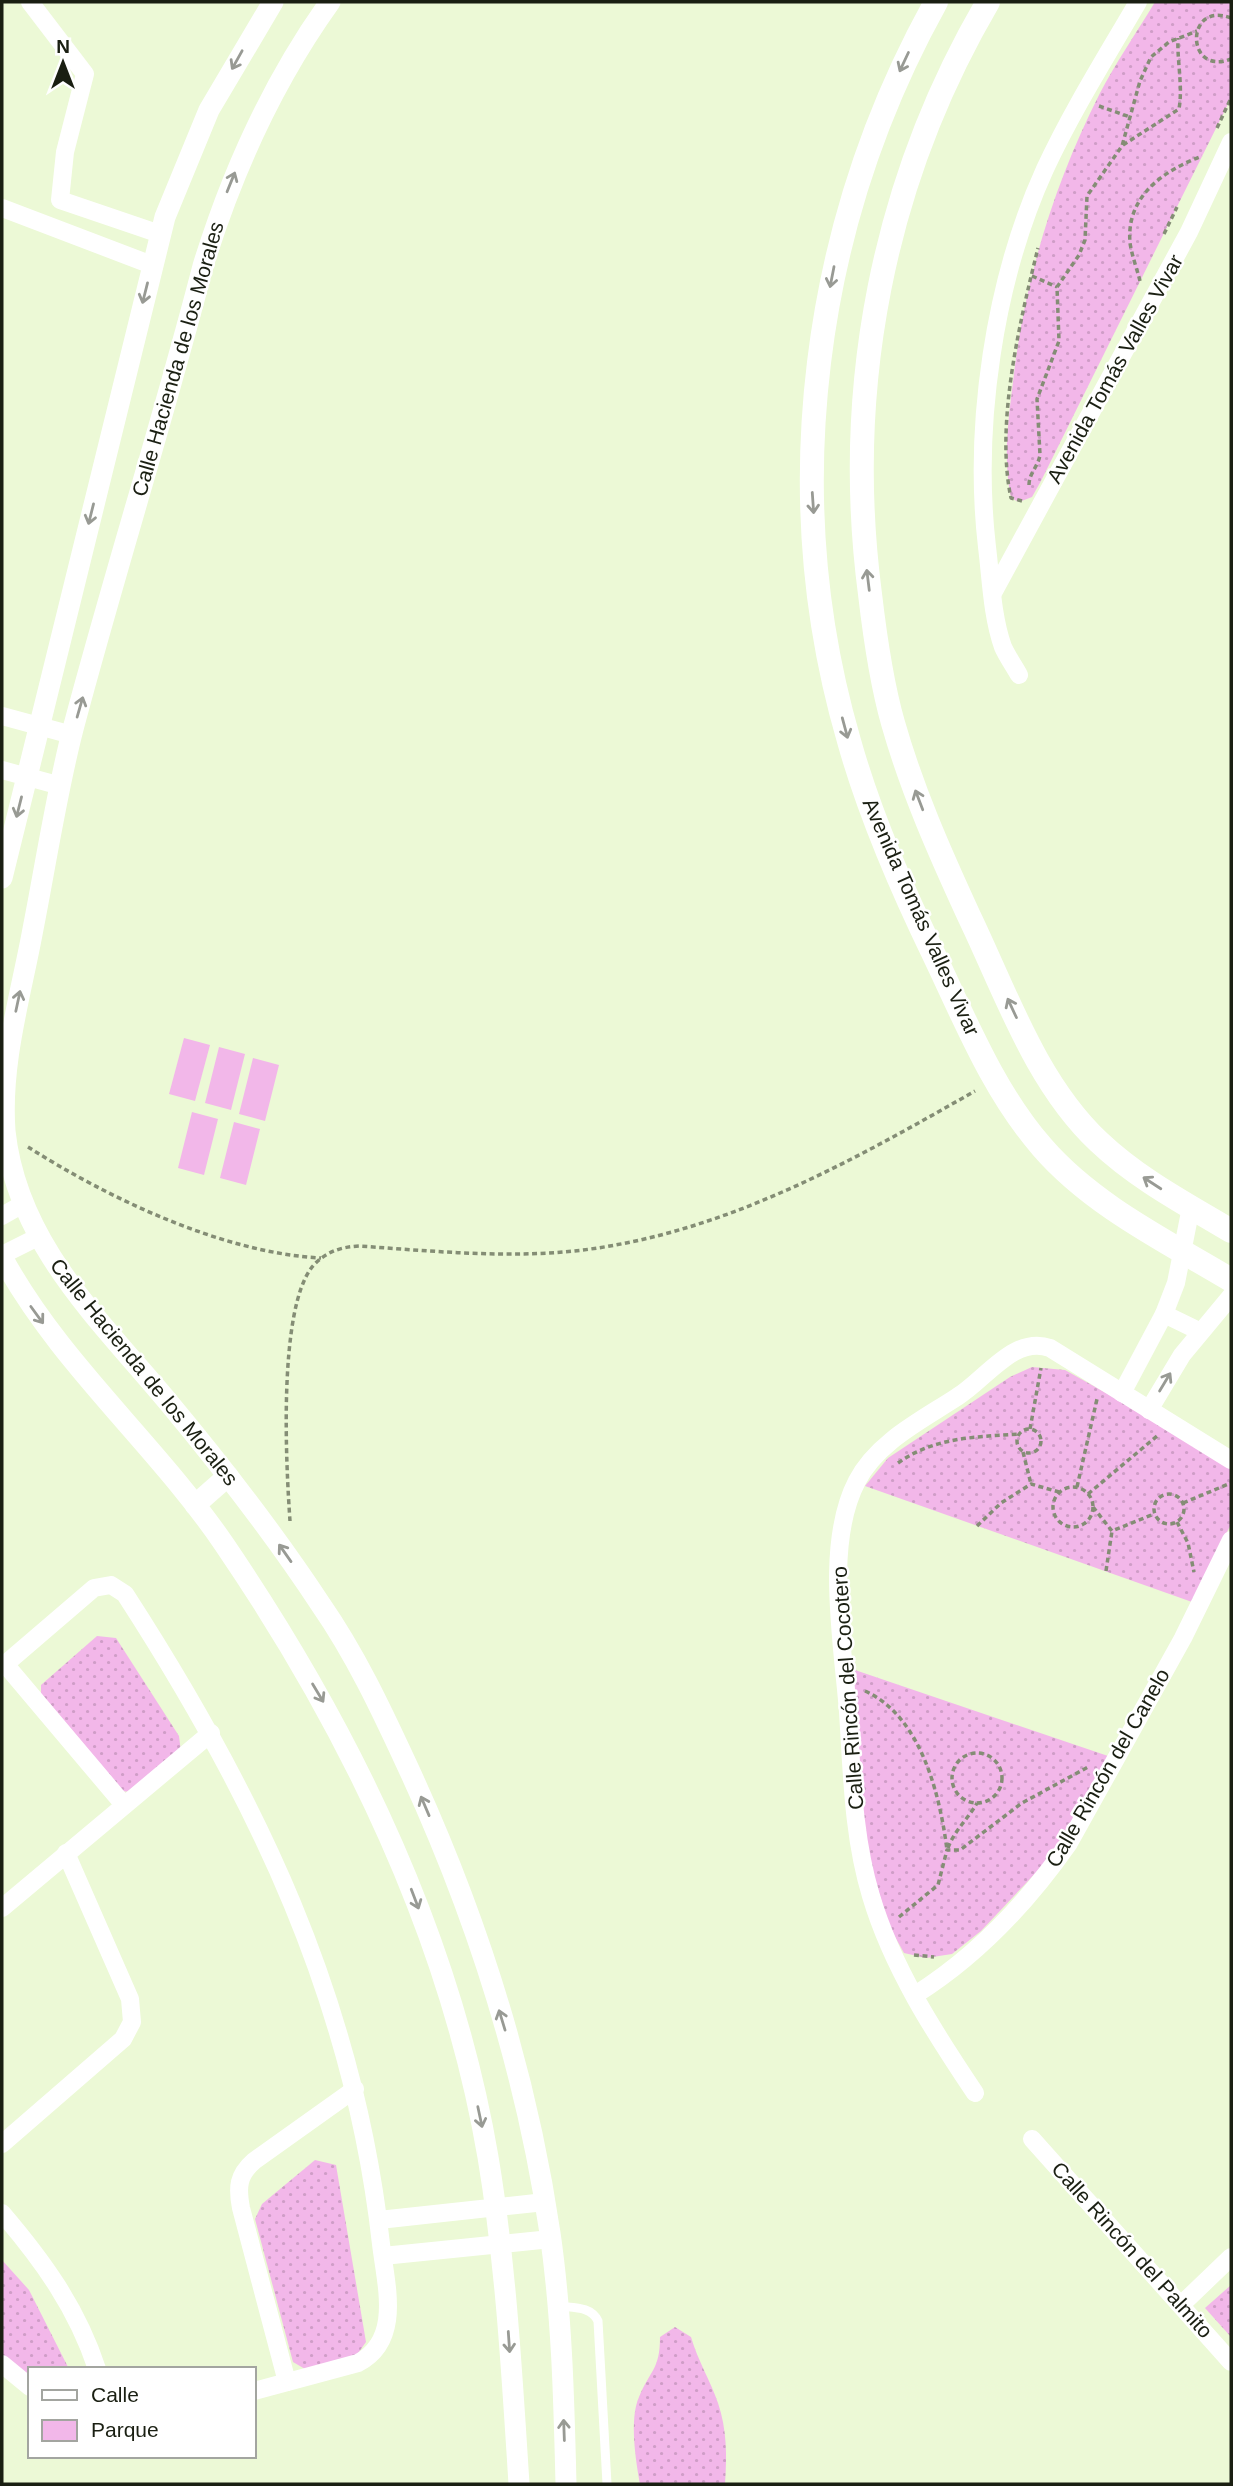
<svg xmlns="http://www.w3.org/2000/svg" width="1233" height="2486" font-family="Helvetica,sans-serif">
	<defs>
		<pattern id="green-dots" width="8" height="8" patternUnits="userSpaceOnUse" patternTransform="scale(1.75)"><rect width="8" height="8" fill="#f2b7e9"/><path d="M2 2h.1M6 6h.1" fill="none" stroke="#cf9dc7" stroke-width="1.8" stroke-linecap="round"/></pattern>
	</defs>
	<rect width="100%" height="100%" fill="#ecf9d6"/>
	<g fill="url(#green-dots)">
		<path d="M 1155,2 L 1231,2 L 1231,98 L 1041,481 L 1032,497 L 1019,502 L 1011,498 C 1003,459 1008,422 1013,382 C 1024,281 1054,184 1100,93 C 1116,62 1137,32 1155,2 Z"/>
		<polygon points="1032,1367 1065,1370 1231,1463 1231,1524 1192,1602 865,1486 888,1458 1010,1377"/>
		<polygon points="97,1636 116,1638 179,1736 181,1752 135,1792 117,1791 41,1702 41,1685"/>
		<polygon points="852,1669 1111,1757 1079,1827 981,1931 952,1954 926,1958 904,1953 889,1926 861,1833"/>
		<polygon points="315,2160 336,2165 366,2342 356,2356 305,2369 293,2362 255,2219 262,2204"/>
		<polygon points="2,2260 29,2290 69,2369 30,2369 30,2378 2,2355"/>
		<polygon points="1231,2285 1231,2337 1205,2308"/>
		<path d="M 675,2327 L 691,2337 C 698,2361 710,2380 718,2403 C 727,2430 727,2456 725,2484 L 640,2484 C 636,2462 629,2419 639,2397 C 650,2370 660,2370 660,2337 Z"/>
	</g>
	<g fill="#f2b7e9">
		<polygon points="184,1038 210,1045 195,1101 169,1094"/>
		<polygon points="219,1047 245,1054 231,1110 205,1103"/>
		<polygon points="253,1058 279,1065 265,1121 239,1114"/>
		<polygon points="192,1112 218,1119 204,1175 178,1168"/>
		<polygon points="234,1122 260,1129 246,1185 220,1178"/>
	</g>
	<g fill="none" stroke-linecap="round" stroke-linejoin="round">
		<g stroke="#848d75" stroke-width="3.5" stroke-dasharray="5 3.5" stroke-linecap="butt">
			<path d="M 1231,18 C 1185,0 1185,77 1231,59"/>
			<polyline points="1099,106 1130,117"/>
			<polyline points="1217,128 1231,98"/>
			<path d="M 1123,145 L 1179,109 C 1183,86 1177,62 1178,38"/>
			<polyline points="1164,234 1177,207"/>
			<polyline points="1032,276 1057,287"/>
			<path d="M 1140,281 C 1137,269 1132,256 1130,243 C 1126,196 1163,171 1202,156"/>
			<path d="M 1029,485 C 1029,473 1038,467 1040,455 L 1037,399 L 1059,341 L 1057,287 L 1079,255 L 1085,240 L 1087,196 L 1122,146 L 1140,81 L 1151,57 L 1169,42 L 1197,31"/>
			<path d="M 1022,501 L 1011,498 C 995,424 1020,321 1038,248"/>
			<path d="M 28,1147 C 110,1199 223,1253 321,1258"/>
			<circle cx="1029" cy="1441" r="12"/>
			<polyline points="1030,1429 1041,1368"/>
			<polyline points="1023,1452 1031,1484"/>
			<path d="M 898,1463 C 934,1437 976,1437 1019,1434"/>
			<circle cx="1073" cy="1507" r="20"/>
			<polyline points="1077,1487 1097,1399"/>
			<circle cx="1169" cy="1509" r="15"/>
			<polyline points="1088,1494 1157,1436"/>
			<polyline points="1183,1503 1231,1483"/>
			<polyline points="1093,1507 1112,1531 1154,1514"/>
			<path d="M 290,1521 C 286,1464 278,1311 312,1267 C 325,1252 340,1247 359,1246 C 433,1251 509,1259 583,1250 C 727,1232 852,1161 975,1091"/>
			<polyline points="1177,1522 1188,1543 1194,1572"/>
			<polyline points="977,1526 1001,1503 1031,1484 1059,1492"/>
			<polyline points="1106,1571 1112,1531"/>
			<path d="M 865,1691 C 921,1716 940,1795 947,1850"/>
			<circle cx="977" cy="1778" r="25"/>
			<path d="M 948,1848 C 954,1831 968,1819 977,1803"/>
			<polyline points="899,1917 938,1885 947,1850 960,1850 1022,1803 1090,1766"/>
			<polyline points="914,1955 934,1957"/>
		</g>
		<path stroke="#fff" stroke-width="9" d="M 559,2306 C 573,2308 591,2306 598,2321 L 607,2484"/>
		<g stroke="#fff" stroke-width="18">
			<polyline points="30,2 85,74 65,152 60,200 160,234"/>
			<polyline points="2,208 152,265"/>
			<polyline points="993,593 1189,232 1231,142"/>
			<path d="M 1019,675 C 1014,666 1007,656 1003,647 C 992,616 991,579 987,547 C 973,426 994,281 1045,169 C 1072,111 1106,57 1138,2"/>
			<polyline points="2,716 72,735"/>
			<polyline points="2,770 61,786"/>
			<polyline points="2,1216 23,1204"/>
			<polyline points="2,1255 38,1237"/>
			<polyline points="1164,1314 1199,1331"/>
			<polyline points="1122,1393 1164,1314 1176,1283 1191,1207"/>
			<polyline points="1149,1410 1182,1355 1231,1296"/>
			<polyline points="5,1664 124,1805"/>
			<path d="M 2,1667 L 94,1588 L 111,1585 L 125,1594 C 257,1798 354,2000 381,2244 C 386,2286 402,2340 358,2363 L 254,2391"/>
			<polyline points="2,1908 211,1733"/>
			<path d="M 915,1995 C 977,1956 1027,1903 1069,1843 L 1183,1638 L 1231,1540"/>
			<path d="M 975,2093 C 934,2032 892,1967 871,1896 C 853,1837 852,1774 848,1712 C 843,1644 824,1544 857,1481 C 877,1442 922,1420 957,1397 C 986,1379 1014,1335 1050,1348 L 1231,1460"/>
			<polyline points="1032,2139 1231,2362"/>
			<polyline points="2,2144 123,2039 132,2022 130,1999 66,1853"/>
			<path d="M 2,2213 C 43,2261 77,2308 97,2369"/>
			<polyline points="379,2220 545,2202"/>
			<polyline points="383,2256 551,2239"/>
			<polyline points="1182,2304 1231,2257"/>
			<polyline points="2,2364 30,2387"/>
			<path d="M 287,2382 L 241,2208 C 237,2187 238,2175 254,2161 L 355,2089"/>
		</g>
		<g stroke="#fff" stroke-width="21">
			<path d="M 330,2 C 272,83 232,172 203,266 C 163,421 114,574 73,729 C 56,795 46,863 33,929 C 21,995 0,1062 5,1131 C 17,1244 101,1321 169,1403 C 223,1468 275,1535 321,1605 C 355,1654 381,1709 406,1763 C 475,1911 526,2071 550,2233 C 562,2316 564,2401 566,2484"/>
			<polyline points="2,878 165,217 209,110 273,2"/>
			<path d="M 2,1257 C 60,1364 156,1444 224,1544 C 350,1729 450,1934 488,2157 C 506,2265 512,2375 519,2484"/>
			<polyline points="195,1505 228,1476"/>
		</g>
		<g stroke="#fff" stroke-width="24">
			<path d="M 936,2 C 812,225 777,494 849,741 C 870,816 901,887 935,957 C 966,1022 994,1092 1042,1147 C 1092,1205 1166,1241 1231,1280"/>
			<path d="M 988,2 C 883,181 843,388 870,594 C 875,637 881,681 893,723 C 912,790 940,853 969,916 C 1006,993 1036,1083 1099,1142 C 1138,1179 1186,1204 1231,1231"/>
		</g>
	</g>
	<defs><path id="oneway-shaft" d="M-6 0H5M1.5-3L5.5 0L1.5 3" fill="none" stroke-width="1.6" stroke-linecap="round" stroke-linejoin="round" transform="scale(1.75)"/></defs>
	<g stroke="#989a94">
		<use href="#oneway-shaft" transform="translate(237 60) rotate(119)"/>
		<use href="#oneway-shaft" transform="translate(904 62) rotate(115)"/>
		<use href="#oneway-shaft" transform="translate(231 182) rotate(-68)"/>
		<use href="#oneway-shaft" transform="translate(832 277) rotate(101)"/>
		<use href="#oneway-shaft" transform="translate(145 293) rotate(104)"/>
		<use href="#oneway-shaft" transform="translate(813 503) rotate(86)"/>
		<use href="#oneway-shaft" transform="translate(91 514) rotate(104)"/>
		<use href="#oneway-shaft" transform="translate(868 580) rotate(-97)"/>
		<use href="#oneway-shaft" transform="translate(80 707) rotate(-74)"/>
		<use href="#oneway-shaft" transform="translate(845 728) rotate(75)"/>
		<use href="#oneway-shaft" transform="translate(919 800) rotate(-111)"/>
		<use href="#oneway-shaft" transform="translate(19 807) rotate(104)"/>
		<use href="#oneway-shaft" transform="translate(18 1001) rotate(-78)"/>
		<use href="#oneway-shaft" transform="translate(1012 1008) rotate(-115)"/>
		<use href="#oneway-shaft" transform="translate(1152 1183) rotate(-147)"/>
		<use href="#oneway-shaft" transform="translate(37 1315) rotate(54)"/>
		<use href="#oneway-shaft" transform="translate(1165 1382) rotate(-59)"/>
		<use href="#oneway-shaft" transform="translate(285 1553) rotate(-125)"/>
		<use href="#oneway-shaft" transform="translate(318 1693) rotate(59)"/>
		<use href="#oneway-shaft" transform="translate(425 1806) rotate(-113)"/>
		<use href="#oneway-shaft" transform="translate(415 1899) rotate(69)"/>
		<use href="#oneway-shaft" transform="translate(502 2020) rotate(-107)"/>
		<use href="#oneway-shaft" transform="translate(480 2117) rotate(78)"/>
		<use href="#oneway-shaft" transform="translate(509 2342) rotate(86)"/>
		<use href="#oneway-shaft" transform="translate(564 2430) rotate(-92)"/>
	</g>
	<g text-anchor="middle" stroke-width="5" stroke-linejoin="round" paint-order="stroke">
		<g font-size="21" fill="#1a1f12" stroke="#fff">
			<text transform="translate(178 359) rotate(-74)" y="7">Calle Hacienda de los Morales</text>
			<text transform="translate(1115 369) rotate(-61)" y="7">Avenida Tomás Valles Vivar</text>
			<text transform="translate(921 917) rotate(66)" y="7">Avenida Tomás Valles Vivar</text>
			<text transform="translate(144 1372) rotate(51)" y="7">Calle Hacienda de los Morales</text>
			<text transform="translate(848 1688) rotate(-94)" y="7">Calle Rincón del Cocotero</text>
			<text transform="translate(1108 1768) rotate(-60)" y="7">Calle Rincón del Canelo</text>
			<text transform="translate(1132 2250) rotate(48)" y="7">Calle Rincón del Palmito</text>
		</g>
	</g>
	<rect width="1233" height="2486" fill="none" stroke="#1a1f12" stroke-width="7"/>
	<rect x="28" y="2367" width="228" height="91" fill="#ffffff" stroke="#a3a5a0" stroke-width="2"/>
	<rect x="42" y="2390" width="35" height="10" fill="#ffffff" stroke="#a3a5a0" stroke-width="2"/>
	<text x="91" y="2402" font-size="21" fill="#1a1f12">Calle</text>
	<rect x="42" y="2420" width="35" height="21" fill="#f2b7e9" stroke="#a3a5a0" stroke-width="2"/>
	<text x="91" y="2437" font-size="21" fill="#1a1f12">Parque</text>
	<g transform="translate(63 63)" stroke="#ffffff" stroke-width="5" paint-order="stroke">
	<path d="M0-5L12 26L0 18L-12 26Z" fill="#1a1f12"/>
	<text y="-10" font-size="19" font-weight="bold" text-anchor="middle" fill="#1a1f12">N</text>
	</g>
</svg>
